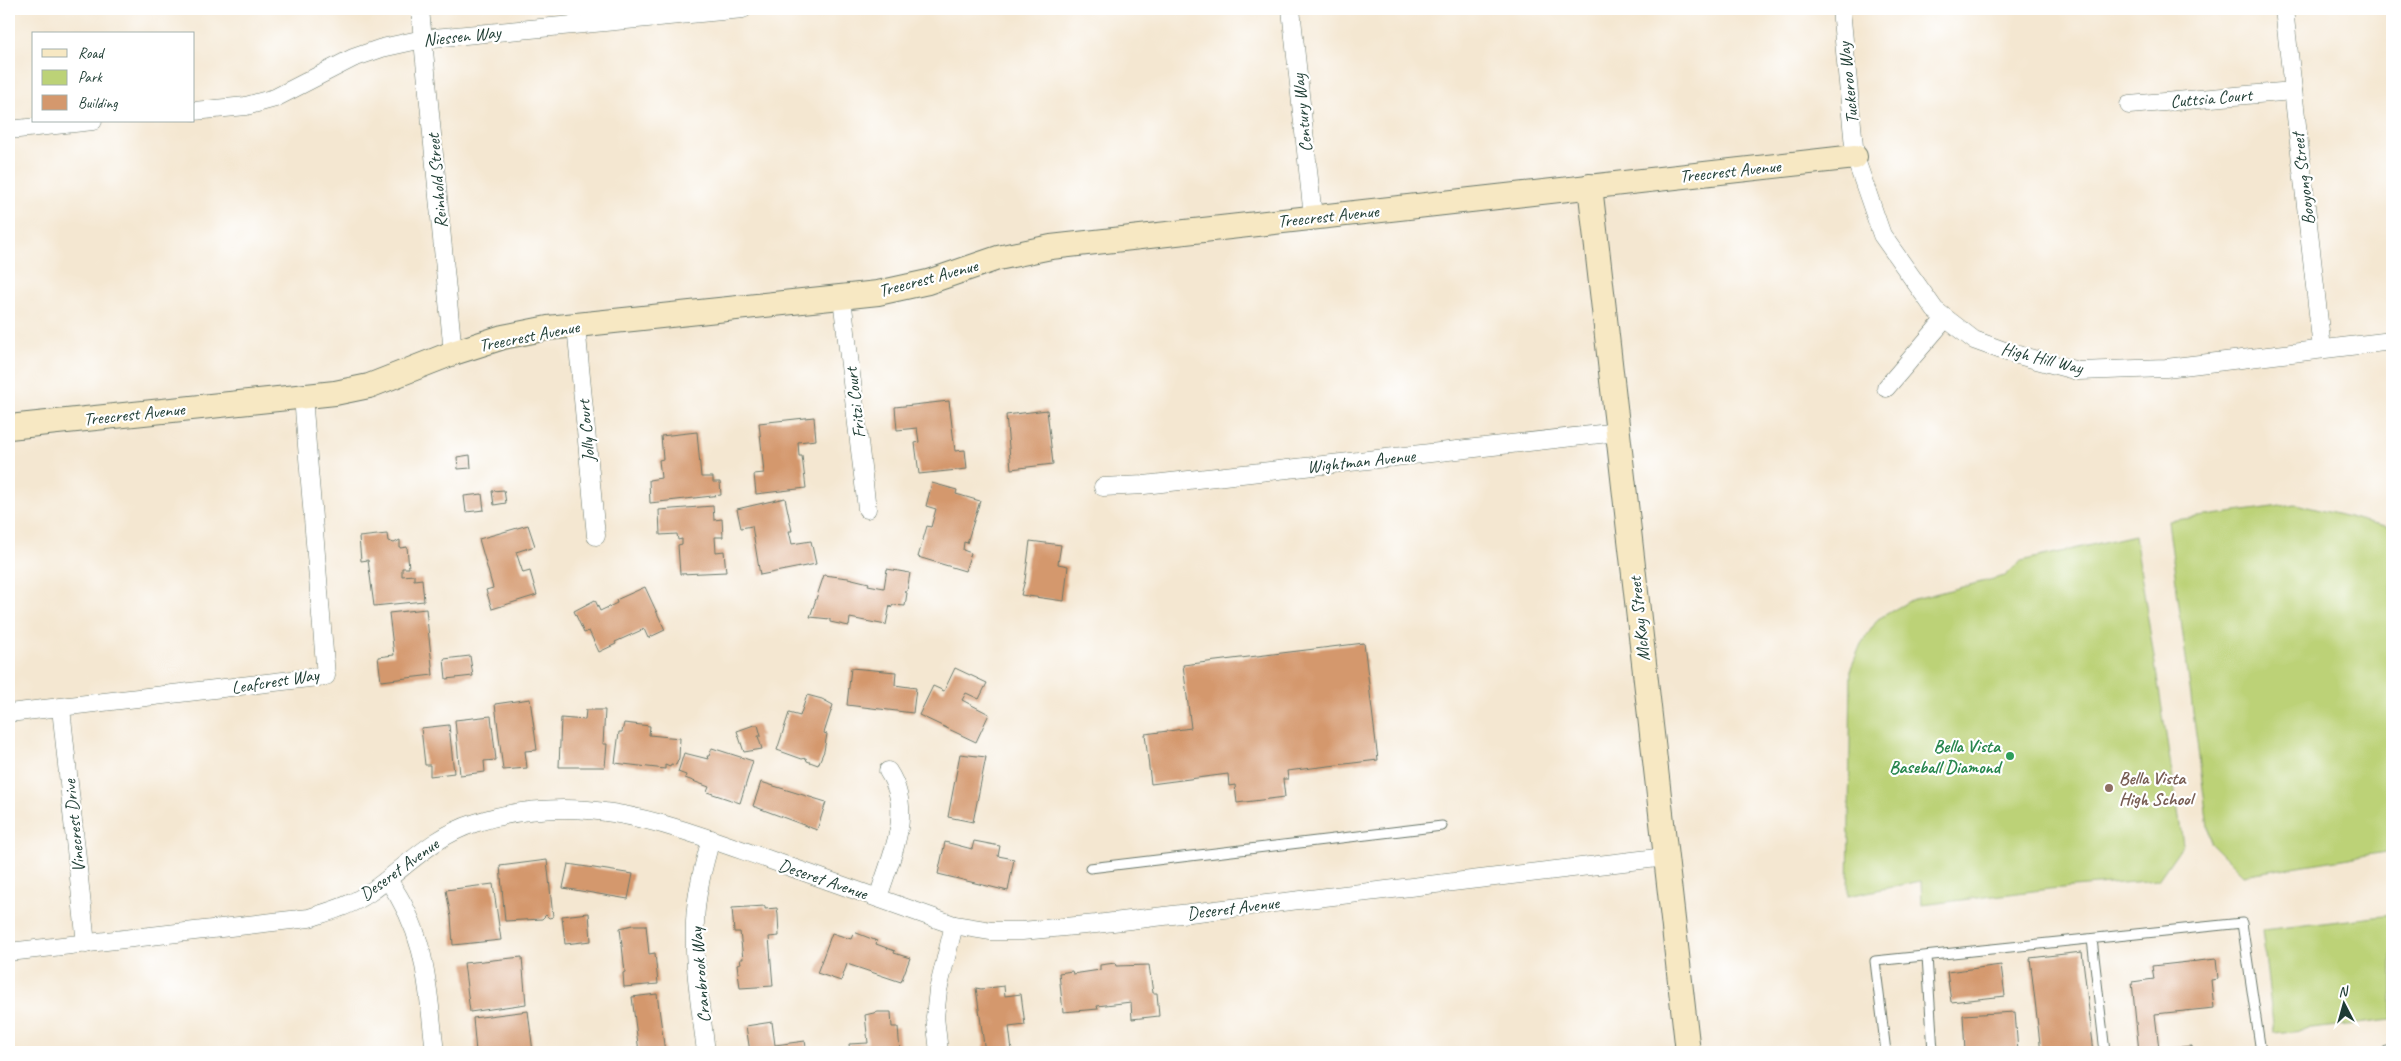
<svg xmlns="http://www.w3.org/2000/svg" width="2401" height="1061" font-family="Caveat,sans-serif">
	<rect width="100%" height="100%" fill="#fff"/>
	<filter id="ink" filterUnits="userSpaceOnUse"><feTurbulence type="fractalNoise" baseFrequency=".02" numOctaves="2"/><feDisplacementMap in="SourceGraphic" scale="10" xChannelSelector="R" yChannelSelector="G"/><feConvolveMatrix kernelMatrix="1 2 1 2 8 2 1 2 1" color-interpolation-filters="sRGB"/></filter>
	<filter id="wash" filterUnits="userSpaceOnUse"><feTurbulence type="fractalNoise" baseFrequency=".0096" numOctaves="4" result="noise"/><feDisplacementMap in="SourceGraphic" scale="20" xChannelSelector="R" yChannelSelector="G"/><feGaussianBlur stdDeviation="1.12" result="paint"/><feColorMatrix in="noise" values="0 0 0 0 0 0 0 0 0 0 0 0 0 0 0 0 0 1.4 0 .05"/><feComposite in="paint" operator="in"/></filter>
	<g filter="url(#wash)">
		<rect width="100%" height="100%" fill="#f4e7d1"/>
		<g fill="#bcd277" stroke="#6e8856">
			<polygon points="2296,504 2392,528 2392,851 2243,875 2210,842 2168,521"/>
			<polygon points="2135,535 2183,844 2158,880 2049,889 1922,905 1921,881 1848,896 1851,668 1861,644 1878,619 1911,600 2005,576 2021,561"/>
			<polygon points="2392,915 2392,1020 2274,1033 2262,930"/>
		</g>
		<g id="blocks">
			<g fill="#d4986d">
				<polygon points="949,401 955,451 965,450 967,469 919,474 915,443 919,442 917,428 897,430 895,407"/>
				<polygon points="1047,410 1053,464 1011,469 1006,415"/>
				<polygon points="814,417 816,440 798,442 799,456 802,456 806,488 756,494 754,474 764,473 759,423"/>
				<polygon points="697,432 701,477 713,477 713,482 720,482 721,495 650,503 649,480 661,478 659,460 663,459 661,436"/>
				<polygon points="470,455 471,468 458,469 457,457"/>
				<polygon points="932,483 957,490 956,494 980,501 967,543 964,542 963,550 971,553 965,571 918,557 927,526 931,527 936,509 926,506"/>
				<polygon points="504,490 506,503 494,505 492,491"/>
				<polygon points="482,494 484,510 466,512 464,496"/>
				<polygon points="785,498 792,531 789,531 792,544 811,541 816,564 760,575 752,526 741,528 737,509"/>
				<polygon points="713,506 714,520 722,519 723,537 715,537 716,552 724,551 726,572 680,574 678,545 682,544 682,539 678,540 677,534 660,535 659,510"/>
				<polygon points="528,525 535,546 516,552 523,573 530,571 537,595 492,609 486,590 493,588 479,539"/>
				<polygon points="387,534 388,541 394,543 400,540 400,548 407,547 409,568 402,568 402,576 414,575 414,580 422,579 424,601 374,606 368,560 361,561 359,537"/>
				<polygon points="1030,541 1061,545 1058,564 1068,566 1064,601 1021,595 1025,580"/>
				<polygon points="887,569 910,573 907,591 904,592 907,593 905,606 893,605 891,608 890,605 886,625 850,618 849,626 830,622 830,619 810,617 824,575 848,578 869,583 868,585 884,588"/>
				<polygon points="645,587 665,630 648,638 644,629 615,642 616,644 599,652 589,631 584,633 574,611 595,600 600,611 617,603 616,600"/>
				<polygon points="426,609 433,675 381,681 378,657 394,655 389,613"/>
				<polygon points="1364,643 1378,760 1287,771 1288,779 1283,779 1285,797 1237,803 1235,785 1229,786 1228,774 1151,784 1145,734 1191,728 1183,665"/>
				<polygon points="470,656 473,676 446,679 444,659"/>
				<polygon points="851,668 896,672 895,685 916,688 913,713 847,705"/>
				<polygon points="955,668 987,683 979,699 966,693 962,700 989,714 976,742 919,715 933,686 944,691"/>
				<polygon points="807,695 822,699 833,705 824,733 827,734 824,751 818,765 807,761 806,758 802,759 777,750 789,713 800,716"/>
				<polygon points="530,699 537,750 525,751 527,768 503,770 495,704"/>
				<polygon points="586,710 605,710 603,744 607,744 605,767 559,767 561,718 585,720"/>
				<polygon points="491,716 496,760 484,761 485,772 460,775 455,720"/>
				<polygon points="624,723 650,726 649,735 680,738 679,758 676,765 671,764 670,767 665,765 665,769 615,763 619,732 622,732"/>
				<polygon points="449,725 454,773 430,776 430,765 425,765 421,728"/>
				<polygon points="754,725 758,725 761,736 758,736 762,749 744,752 737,731"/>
				<polygon points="712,748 753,761 740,803 707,792 709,787 685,778 686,775 678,772 684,753 708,759 707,756 709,756"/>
				<polygon points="960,754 986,757 973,822 948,817"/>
				<polygon points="761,782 826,802 817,830 753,806"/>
				<polygon points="974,841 1000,846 998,856 1014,859 1008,891 938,874 945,842 972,849"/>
				<polygon points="547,860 553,917 549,918 546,915 542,919 505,921 500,866"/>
				<polygon points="568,864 633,874 628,899 563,888"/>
				<polygon points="493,884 501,940 453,945 451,917 446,890"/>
				<polygon points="765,906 765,909 777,908 778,915 779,936 769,937 773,986 740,988 737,964 741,963 740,959 743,959 740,932 734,932 732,908"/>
				<polygon points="589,913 591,941 565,944 562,916"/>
				<polygon points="633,925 646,925 649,954 655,953 658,984 624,987 623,973 625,972 620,928"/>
				<polygon points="854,932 877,941 876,944 895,951 894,953 910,958 901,982 847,964 841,981 817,973 832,933 851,939"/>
				<polygon points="2082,952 2094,1052 2041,1052 2030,958"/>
				<polygon points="522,957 526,1004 470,1012 464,963"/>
				<polygon points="2216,959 2218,979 2211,980 2214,1008 2155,1014 2159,1049 2192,1046 2192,1052 2139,1052 2132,982 2154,979 2152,966"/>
				<polygon points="1115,963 1116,966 1149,965 1153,993 1157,993 1159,1016 1132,1019 1131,1002 1097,1006 1098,1009 1063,1012 1059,973 1072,971 1073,974 1100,970 1100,965"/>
				<polygon points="2001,965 2005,996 1951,1002 1947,972"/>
				<polygon points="1004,986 1005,996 1021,994 1025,1025 1009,1027 1012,1051 985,1052 976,988 981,989"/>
				<polygon points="657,994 665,1052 639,1052 632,997"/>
				<polygon points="528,1011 533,1052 476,1052 473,1018"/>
				<polygon points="878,1012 891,1012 892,1027 898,1027 900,1052 850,1052 849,1044 868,1043 865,1015"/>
				<polygon points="2015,1012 2018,1052 1965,1052 1963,1015"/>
				<polygon points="772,1022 775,1045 805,1041 807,1052 750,1052 746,1026"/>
			</g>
		</g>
	</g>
	<g filter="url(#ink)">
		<use href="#blocks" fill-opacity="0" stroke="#6a786b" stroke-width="1"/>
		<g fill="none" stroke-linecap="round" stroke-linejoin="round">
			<defs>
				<g id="lane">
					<polyline points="1090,868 1442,826"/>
					<polyline points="2092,939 2105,1052"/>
					<polyline points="1927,956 1933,1052"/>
					<polyline points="1886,1052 1875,961 2242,923 2261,1052"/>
					<polyline points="2387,1052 2392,1052"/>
				</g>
				<g id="street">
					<polyline points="420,9 453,353"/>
					<polyline points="1291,9 1313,217"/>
					<polyline points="1841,9 1855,157 1882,235 1935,310 1974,340 2007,352 2078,371 2166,368 2392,341"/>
					<polyline points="2284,9 2322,349"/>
					<polyline points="2129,105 2293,91"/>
					<polyline points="194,111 246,106 275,98 353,58 382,48 423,39 743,9"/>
					<polyline points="9,130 93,121"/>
					<polyline points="842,298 867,509"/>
					<polyline points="576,325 596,536"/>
					<polyline points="1886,388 1945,319"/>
					<polyline points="1103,487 1144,485 1618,432"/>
					<polyline points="61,708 86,944"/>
					<polyline points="9,713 326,676 303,397"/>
					<path d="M 388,880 C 428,936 427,986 435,1052"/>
					<path d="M 878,898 C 891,855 915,812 888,771"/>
					<path d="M 9,952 L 309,918 C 330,911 350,906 369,893 C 404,869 433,836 475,823 C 584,787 674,827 776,862 C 835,883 895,904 954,925 L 991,931 L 1022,931 L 1096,924 L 1666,857"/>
					<path d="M 706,1052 C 701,1009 693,965 695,922 C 696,894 703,867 711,839"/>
					<polyline points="939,1052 935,1017 938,990 954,925"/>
				</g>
				<g id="secondary">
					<polyline points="1590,186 1688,1052"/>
					<polyline points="9,427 335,393 369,386 453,353 503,337 548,328 878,293 928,282 998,258 1051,247 1855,157"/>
				</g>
			</defs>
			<use href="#lane" stroke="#6a786b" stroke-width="11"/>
			<use href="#street" stroke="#6a786b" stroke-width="19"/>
			<use href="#secondary" stroke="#6a786b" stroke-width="26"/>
			<use href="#lane" stroke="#fff" stroke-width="9"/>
			<use href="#street" stroke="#fff" stroke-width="18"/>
			<use href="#secondary" stroke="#f7e8c3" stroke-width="24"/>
		</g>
	</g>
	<circle fill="#2e9e5b" stroke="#fff" stroke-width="2" cx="2010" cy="756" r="5"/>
	<circle fill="#8d6e63" stroke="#fff" stroke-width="2" cx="2109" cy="788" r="5"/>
	<g text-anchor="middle" stroke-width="4.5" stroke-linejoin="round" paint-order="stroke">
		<g font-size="18" fill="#1f3d34" stroke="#fff">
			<text transform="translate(462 36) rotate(-6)" y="6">Niessen Way</text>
			<text transform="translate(1848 83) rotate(-96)" y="6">Tuckeroo Way</text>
			<text transform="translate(2211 98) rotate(-5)" y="6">Cuttsia Court</text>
			<text transform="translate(1302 113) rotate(-96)" y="6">Century Way</text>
			<text transform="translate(1730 171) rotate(-6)" y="6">Treecrest Avenue</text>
			<text transform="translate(2303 179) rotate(-97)" y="6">Booyong Street</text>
			<text transform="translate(437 181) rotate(-95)" y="6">Reinhold Street</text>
			<text transform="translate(1328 216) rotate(-6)" y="6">Treecrest Avenue</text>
			<text transform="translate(928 278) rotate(-15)" y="6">Treecrest Avenue</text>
			<text transform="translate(529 336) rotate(-11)" y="6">Treecrest Avenue</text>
			<text transform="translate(2042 358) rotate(14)" y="6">High Hill Way</text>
			<text transform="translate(855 403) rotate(-97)" y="6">Fritzi Court</text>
			<text transform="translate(134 414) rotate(-6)" y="6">Treecrest Avenue</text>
			<text transform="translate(586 431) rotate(-95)" y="6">Jolly Court</text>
			<text transform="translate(1361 461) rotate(-6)" y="6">Wightman Avenue</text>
			<text transform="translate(1639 619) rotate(-96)" y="6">McKay Street</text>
			<text transform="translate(275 681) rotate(-9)" y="6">Leafcrest Way</text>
			<text transform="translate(74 826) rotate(-96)" y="6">Vinecrest Drive</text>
			<text transform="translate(399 869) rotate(-36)" y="6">Deseret Avenue</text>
			<text transform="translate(823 879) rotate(19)" y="6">Deseret Avenue</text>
			<text transform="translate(1233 908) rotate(-7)" y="6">Deseret Avenue</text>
			<text transform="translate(700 975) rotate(-95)" y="6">Cranbrook Way</text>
		</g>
		<g font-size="18" font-weight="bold" fill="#27864d" stroke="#fff" text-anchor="end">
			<text x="2000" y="752">Bella Vista<tspan x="2000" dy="21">Baseball Diamond</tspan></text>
		</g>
		<g font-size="18" font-weight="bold" fill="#785e54" stroke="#fff" text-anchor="start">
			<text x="2119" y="784">Bella Vista<tspan x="2119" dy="21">High School</tspan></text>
		</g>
	</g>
	<rect width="2401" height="1061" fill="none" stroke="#fff" stroke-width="30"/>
	<rect x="32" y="32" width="162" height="90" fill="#ffffff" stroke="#a5b1ae"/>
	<rect x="42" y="49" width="25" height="8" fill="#f7e8c3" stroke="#a5b1ae"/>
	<text x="78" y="58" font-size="15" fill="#1f3d34">Road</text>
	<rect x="42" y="70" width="25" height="15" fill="#bcd277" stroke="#a5b1ae"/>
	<text x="78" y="82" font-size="15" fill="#1f3d34">Park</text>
	<rect x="42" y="95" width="25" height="15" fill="#d4986d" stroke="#a5b1ae"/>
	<text x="78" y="108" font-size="15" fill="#1f3d34">Building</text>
	<g transform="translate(2344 1004) rotate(354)" stroke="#ffffff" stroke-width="4" paint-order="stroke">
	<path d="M0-4L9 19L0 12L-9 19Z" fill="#1f3d34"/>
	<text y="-8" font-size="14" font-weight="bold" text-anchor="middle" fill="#1f3d34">N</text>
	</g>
</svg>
